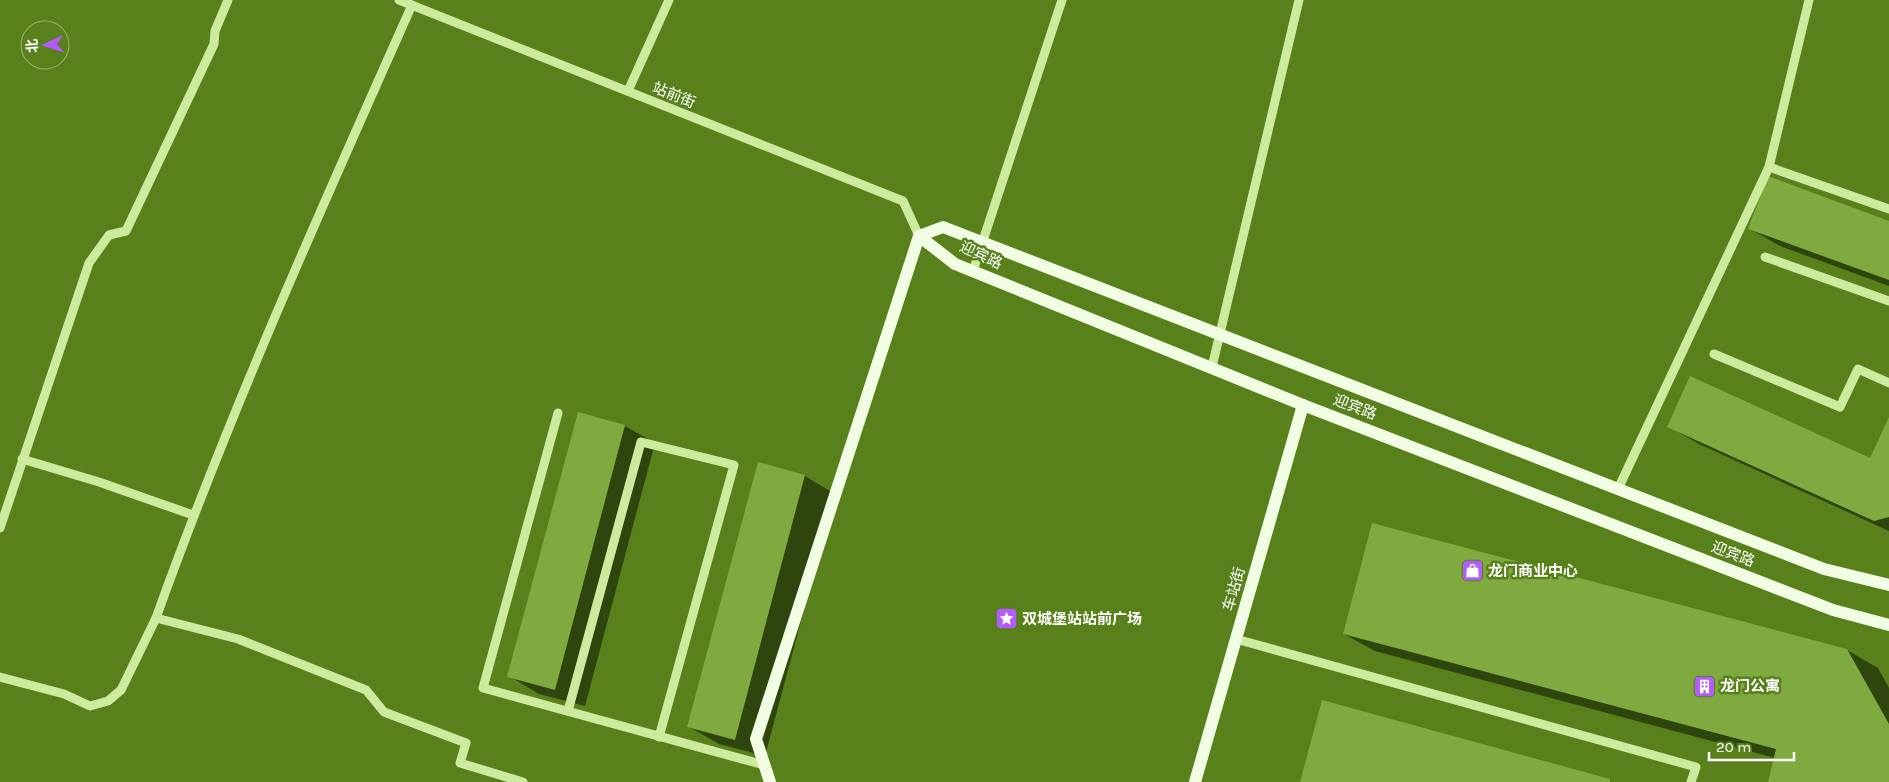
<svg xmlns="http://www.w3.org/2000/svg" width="1889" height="782" font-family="Karla,'Noto Sans SC',sans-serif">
	<rect width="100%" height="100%" fill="#58811b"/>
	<g fill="#0007">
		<polygon points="1889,222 1889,286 1780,246 1750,229"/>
		<polygon points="1889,420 1889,531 1699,444 1668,426 1871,460"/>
		<polygon points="625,426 655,443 585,706 539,694 509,676"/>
		<polygon points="759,464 805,476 835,494 765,756 719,744 689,727"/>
		<polygon points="1344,634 1847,650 1878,668 1889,688 1889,782 1769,782 1775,758 1375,651"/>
	</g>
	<g fill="#7faa3f">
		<polygon points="1768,176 1889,221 1889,280 1748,229"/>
		<polygon points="1690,376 1870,458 1889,417 1889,517 1874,521 1667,427"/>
		<polygon points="578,412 625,425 555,690 507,677"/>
		<polygon points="758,462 805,475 735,740 687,727"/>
		<polygon points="1372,523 1847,649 1889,724 1889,782 1768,782 1776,749 1343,634"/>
		<polygon points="1322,700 1610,779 1610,782 1300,782"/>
	</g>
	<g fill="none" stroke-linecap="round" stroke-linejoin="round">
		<g stroke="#cdea9f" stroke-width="9">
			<polyline points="399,0 903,201 919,236"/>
			<path d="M 412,5 C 322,207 231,409 156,618 L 238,639 L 366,690 L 384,712 L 466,743 L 460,763 L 523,782"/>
			<polyline points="628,91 669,0"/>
			<polyline points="1769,167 1889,209"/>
			<polyline points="1765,257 1889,301"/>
			<polyline points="973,271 1062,0"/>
			<polyline points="1714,354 1840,407 1858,369 1889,383"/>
			<polyline points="1212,367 1299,0"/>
			<polyline points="558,413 483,688 764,765"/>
			<polyline points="22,459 99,482 193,515"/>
			<polyline points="1618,489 1769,167 1809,0"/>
			<polyline points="0,528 89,263 109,235 126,231 214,44 215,31 228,0"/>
			<polyline points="1236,639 1696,767 1691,782"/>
			<polyline points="0,677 64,694 90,706 108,701 121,690 156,618"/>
			<polyline points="568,711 641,442 734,465 659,737"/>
		</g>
		<g stroke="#f2fee3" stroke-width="12">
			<polyline points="919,236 955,264 1303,405 1833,610 1889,625"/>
			<polyline points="919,236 943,227 1824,569 1889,585"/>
			<polyline points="770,782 756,739 919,236"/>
			<polyline points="1195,782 1303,405"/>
		</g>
	</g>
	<defs>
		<symbol id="shop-square" viewBox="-11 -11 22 22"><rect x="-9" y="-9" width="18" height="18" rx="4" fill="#b35bfc" stroke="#58811b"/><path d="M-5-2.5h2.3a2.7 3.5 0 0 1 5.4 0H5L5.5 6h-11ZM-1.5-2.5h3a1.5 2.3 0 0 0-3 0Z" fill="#fff"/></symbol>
		<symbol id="sight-square" viewBox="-11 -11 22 22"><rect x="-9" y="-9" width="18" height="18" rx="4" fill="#b35bfc" stroke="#58811b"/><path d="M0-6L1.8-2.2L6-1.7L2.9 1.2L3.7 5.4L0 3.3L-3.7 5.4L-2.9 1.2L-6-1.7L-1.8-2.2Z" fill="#fff"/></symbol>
		<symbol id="building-square" viewBox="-11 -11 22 22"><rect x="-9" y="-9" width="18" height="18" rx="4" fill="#b35bfc" stroke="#58811b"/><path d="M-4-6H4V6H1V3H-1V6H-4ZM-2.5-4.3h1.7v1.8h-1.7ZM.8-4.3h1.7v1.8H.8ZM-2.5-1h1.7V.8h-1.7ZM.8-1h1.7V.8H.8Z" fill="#fff"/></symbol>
	</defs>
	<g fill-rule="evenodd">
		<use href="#shop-square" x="1460" y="558" width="25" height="25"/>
		<use href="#sight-square" x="994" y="606" width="25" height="25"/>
		<use href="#building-square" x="1692" y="674" width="25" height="25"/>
	</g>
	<g text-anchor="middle" stroke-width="5" stroke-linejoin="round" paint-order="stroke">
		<g font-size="15" fill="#fff" stroke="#58811b">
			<text transform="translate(674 95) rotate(22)" y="5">站前街</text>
			<text transform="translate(981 255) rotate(25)" y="5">迎宾路</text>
			<text transform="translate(1355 407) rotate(21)" y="5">迎宾路</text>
			<text transform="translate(1733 554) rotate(21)" y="5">迎宾路</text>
			<text transform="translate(1234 589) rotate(-74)" y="5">车站街</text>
		</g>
		<g font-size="15" font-weight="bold" fill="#fff" stroke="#58811b" text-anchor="start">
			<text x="1488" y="576">龙门商业中心</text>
			<text x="1022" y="624">双城堡站站前广场</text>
			<text x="1720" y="691">龙门公寓</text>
		</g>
	</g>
	<g transform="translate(45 45) rotate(266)"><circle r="24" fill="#58811b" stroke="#9bb376"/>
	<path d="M0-4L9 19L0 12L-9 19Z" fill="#b35bfc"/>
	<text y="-8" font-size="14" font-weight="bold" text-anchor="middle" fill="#ffffff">北</text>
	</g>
	<path d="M1709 752v8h85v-8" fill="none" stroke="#ffffff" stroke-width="2.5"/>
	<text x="1716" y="752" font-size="15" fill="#ffffff" stroke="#58811b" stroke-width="4" paint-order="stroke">20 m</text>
</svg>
